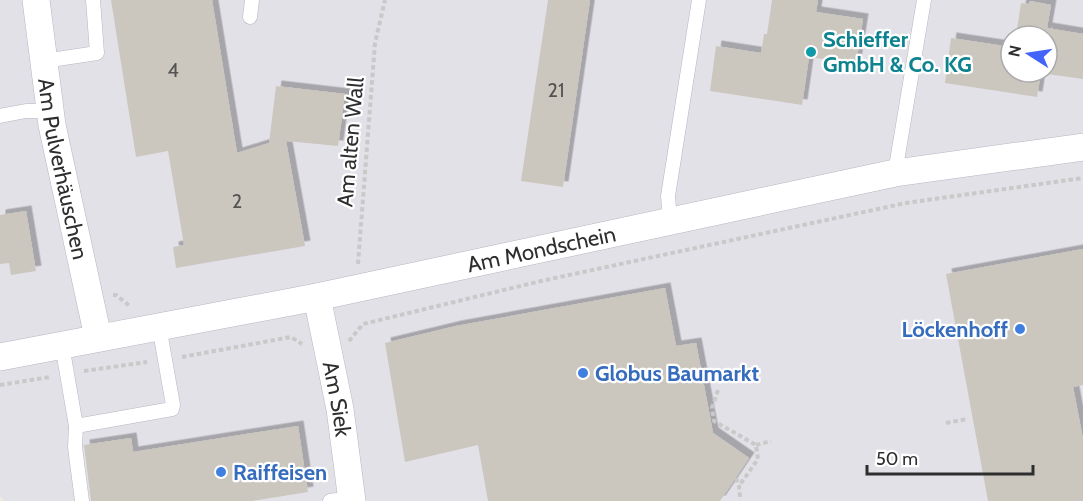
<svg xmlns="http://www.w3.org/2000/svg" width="1083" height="501" font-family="Cabin,sans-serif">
	<defs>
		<filter id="shadow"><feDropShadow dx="5.5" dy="-5.5" stdDeviation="0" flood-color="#0004"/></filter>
	</defs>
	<rect width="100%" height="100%" fill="#efe9e1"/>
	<path fill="#e3e1e8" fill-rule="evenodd" d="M 0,0 L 1083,0 L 1083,501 L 5,501 L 0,496 ZM 1011,36 L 1047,36 L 1047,72 L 1011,72 Z"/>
	<g fill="#cbc7bf" filter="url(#shadow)">
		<polygon points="111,0 212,0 237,153 269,143 276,86 345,94 338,146 286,141 305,246 176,268 173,247 184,245 168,151 136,157"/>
		<polygon points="548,0 590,0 563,187 521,181"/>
		<polygon points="772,0 818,0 816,12 863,19 856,64 809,57 802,105 710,91 716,46 761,53 764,34 767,34"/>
		<polygon points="1030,1 1051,5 1047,28 1083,34 1083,79 1047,74 1047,31 1046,36 1016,36 1021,3 1029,4"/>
		<polygon points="951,38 1011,47 1011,72 1041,72 1037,97 945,83"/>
		<polygon points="26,211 36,271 11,275 9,263 0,264 0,215"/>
		<polygon points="1083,249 1083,385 1073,387 1083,439 1083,501 988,501 946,274"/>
		<polygon points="665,288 676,346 696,343 713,433 749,458 720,501 488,501 478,445 405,462 385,343 456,326"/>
		<polygon points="298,426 308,492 252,501 91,501 84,445 131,438 133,452"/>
	</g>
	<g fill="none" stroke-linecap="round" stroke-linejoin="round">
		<defs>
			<g id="service">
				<polyline points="250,17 252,0"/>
				<polyline points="44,61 97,53 93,0"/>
				<polyline points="0,116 26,111 50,111"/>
				<polyline points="895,173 924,0"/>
				<polyline points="670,221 668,196 699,0"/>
				<polyline points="62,345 76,426 75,447 82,501"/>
				<polyline points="76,426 172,409 173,405 159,326"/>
				<polyline points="330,501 351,498"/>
			</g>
			<g id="minor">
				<path id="s1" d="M 36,0 L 52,125 L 98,337"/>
				<path id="s2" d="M 317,297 L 340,409 L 352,501"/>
				<path id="s3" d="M 0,357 L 317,297 L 895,173 L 1083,147"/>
			</g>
		</defs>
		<use href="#service" stroke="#b4b7c1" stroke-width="15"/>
		<use href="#minor" stroke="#b4b7c1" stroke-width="28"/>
		<g stroke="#c9c9c9" stroke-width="4" stroke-dasharray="4.5 3" stroke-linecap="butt">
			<polyline points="358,264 375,43 385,0"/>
			<polyline points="113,295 116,295 131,307"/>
			<polyline points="349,341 363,324 541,281 906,203 1083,178"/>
			<polyline points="182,357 291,337 302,344"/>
			<polyline points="84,371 147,362"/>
			<polyline points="0,385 50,377"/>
			<polyline points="718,390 712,408 714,421 756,445 758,459 739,486"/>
			<polyline points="946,423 967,419"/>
			<polyline points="756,445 771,441"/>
			<polyline points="736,478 739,486 740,497"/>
		</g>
		<use href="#service" stroke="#fff" stroke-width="14"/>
		<use href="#minor" stroke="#fff" stroke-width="27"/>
	</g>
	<circle fill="#0f9aa8" stroke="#fff" stroke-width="2" cx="811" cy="52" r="6"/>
	<g fill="#3f7fe0" stroke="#fff" stroke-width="2">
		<circle cx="1020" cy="329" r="6"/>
		<circle cx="583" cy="373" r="6"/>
		<circle cx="221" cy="472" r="6"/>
	</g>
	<g text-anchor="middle" stroke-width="4.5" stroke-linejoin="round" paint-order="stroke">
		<g font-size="20" fill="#555452">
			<text x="173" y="77">4</text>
			<text x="556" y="97">21</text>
			<text x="237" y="208">2</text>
		</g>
		<g font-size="22" font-weight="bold" fill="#0d838f" stroke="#fff" text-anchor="start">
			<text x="823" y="47">Schieffer<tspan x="823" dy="25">GmbH &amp; Co. KG</tspan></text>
		</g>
		<g font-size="22" fill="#2e2e2e" stroke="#fff">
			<text transform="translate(350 142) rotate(-85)" y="8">Am alten Wall</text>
			<text dy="8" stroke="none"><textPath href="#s1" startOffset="171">Am Pulverhäuschen</textPath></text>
			<text dy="8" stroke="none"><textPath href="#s3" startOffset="552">Am Mondschein</textPath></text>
			<text dy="8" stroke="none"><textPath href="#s2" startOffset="104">Am Siek</textPath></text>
		</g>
		<g font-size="22" font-weight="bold" fill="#366cbe" stroke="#fff" text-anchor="start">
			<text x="1008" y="337" text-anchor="end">Löckenhoff</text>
			<text x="595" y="381">Globus Baumarkt</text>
			<text x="233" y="480">Raiffeisen</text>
		</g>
	</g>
	<g transform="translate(1029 54) rotate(282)"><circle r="28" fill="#ffffff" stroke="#ababab" stroke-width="1.5"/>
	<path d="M0-4.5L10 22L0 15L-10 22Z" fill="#4264fb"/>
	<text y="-9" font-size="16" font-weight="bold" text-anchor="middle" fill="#2e2e2e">N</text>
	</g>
	<path d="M867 465v9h166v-9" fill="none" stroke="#2e2e2e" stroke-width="3"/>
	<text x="876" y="465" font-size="18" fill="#2e2e2e" stroke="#ffffff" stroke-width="4.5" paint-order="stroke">50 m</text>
</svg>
